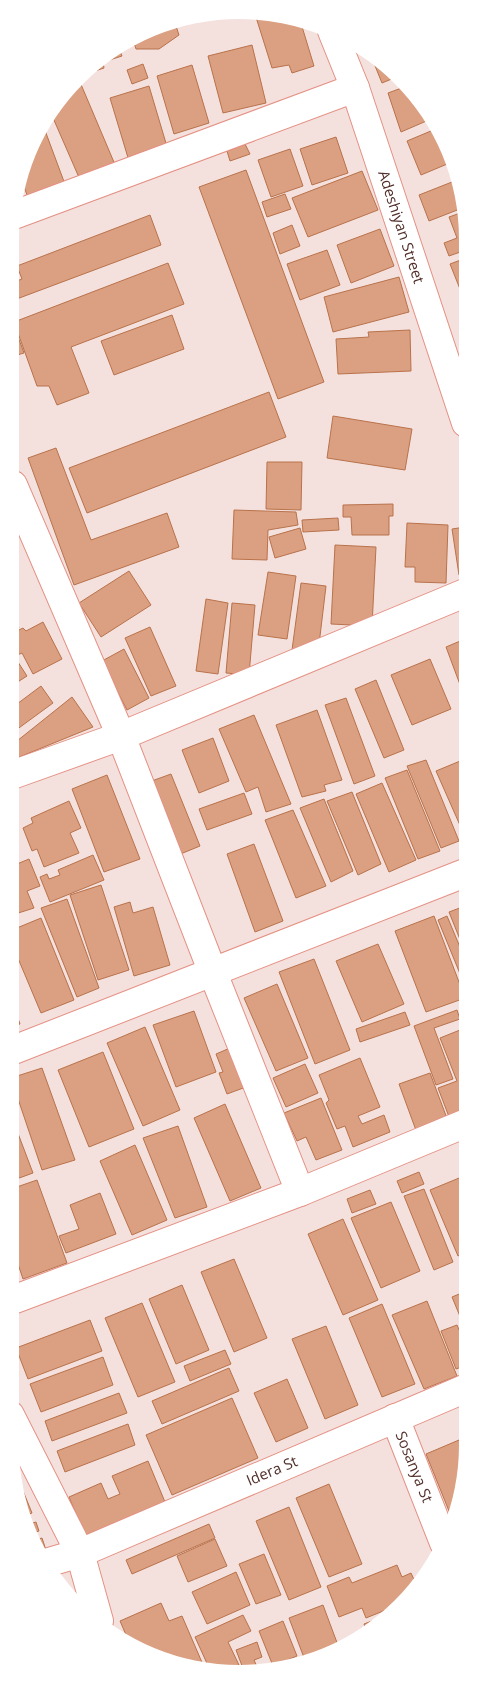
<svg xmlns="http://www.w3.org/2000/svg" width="478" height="1684" font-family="'Open Sans',sans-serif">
	<rect width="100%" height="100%" fill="#f4e1de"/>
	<g fill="#dba081" stroke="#b9724b">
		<polygon points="194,14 207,14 191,21 189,17"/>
		<polygon points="255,14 283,14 300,20 314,66 292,73 289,65 272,68"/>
		<polygon points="175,23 179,35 159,49 136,49 133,40"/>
		<polygon points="252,45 266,103 223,113 208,56"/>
		<polygon points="118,46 122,56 103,62 104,68 95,71 93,67 112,49"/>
		<polygon points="371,56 399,76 382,83"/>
		<polygon points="143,64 148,78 132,84 127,70"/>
		<polygon points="192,65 209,123 174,134 157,76"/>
		<polygon points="78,82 80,82 116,167 81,182 50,111"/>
		<polygon points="149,86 168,150 129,161 110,98"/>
		<polygon points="407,86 431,119 401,132 388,93"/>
		<polygon points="43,125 66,187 29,200 21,179"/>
		<polygon points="438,128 445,138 452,162 421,175 407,141"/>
		<polygon points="336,137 348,173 312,185 300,149"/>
		<polygon points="245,144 250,154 230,161 227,151"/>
		<polygon points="290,149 303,186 271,197 258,160"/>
		<polygon points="246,170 324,382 278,399 199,187"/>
		<polygon points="362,171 378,210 308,237 292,198"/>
		<polygon points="457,180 465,207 429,221 419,195"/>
		<polygon points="285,194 291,209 267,217 262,202"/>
		<polygon points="466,211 466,250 449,256 444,243 457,238 449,217"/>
		<polygon points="150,215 161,245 14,300 14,282 22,279 17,266"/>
		<polygon points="292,225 300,246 280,254 273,233"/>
		<polygon points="380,229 394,266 351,283 337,245"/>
		<polygon points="327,250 340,285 300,300 287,264"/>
		<polygon points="466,258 466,298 464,299 450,264"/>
		<polygon points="168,263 184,304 71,347 89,393 57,405 49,386 37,386 14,322"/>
		<polygon points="399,277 409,312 333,332 324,297"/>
		<polygon points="172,315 184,349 114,375 101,341"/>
		<polygon points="14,326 24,353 14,356"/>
		<polygon points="410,330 411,371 338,374 336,339 369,337 368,332"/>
		<polygon points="269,392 286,437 87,513 69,468"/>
		<polygon points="333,416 412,429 405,470 327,458"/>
		<polygon points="56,448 91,540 167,513 179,547 74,585 28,458"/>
		<polygon points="267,462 302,462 301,510 266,509"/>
		<polygon points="393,504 393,516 389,516 389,535 352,535 351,517 343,517 343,505"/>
		<polygon points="234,510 296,512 298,525 268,530 267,560 232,559"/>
		<polygon points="338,518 339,530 303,532 302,520"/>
		<polygon points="407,523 448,525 446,583 415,582 415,567 405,567"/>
		<polygon points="465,527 465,574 459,575 452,529"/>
		<polygon points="300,528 306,549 275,558 269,537"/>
		<polygon points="335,545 376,547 372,626 331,624"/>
		<polygon points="129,571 151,605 101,637 79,603"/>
		<polygon points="268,572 296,576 287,639 258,635"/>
		<polygon points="301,583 326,586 318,653 292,650"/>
		<polygon points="206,599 228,603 218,674 196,671"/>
		<polygon points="232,603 255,605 249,675 226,673"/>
		<polygon points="13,617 19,628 13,631"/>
		<polygon points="43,622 62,659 33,674 22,653 13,657 13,633 23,628 26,631"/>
		<polygon points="150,627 176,686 151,696 125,638"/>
		<polygon points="465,639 465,698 446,647"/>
		<polygon points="124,649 149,698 127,710 102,661"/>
		<polygon points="16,659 27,676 13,685 13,661"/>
		<polygon points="430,659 451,709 412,725 391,675"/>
		<polygon points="376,680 404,750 384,758 355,689"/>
		<polygon points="41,686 53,703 12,733 13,707"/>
		<polygon points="72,697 93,727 12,760 12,745"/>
		<polygon points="346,698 375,776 354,784 325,705"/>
		<polygon points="317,710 342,780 324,785 326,791 302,797 276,725"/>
		<polygon points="254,715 291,804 266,812 258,787 246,792 219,729"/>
		<polygon points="213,738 229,781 199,793 182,750"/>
		<polygon points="465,759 465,831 463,832 436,771"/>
		<polygon points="426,760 459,841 441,848 407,766"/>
		<polygon points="407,770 440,851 418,859 385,778"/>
		<polygon points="171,774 200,846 178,855 149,782"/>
		<polygon points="107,775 140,859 104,872 72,789"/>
		<polygon points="382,783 416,860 389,872 356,794"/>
		<polygon points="352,792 381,864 358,875 327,801"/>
		<polygon points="244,793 252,814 207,830 199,809"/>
		<polygon points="324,799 353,871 331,882 300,808"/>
		<polygon points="69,801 81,828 70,833 79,853 44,867 37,849 32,851 23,828 33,823 31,818"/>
		<polygon points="293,810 326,886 296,898 265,820"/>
		<polygon points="12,819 17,832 12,834"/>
		<polygon points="254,844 283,921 255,932 227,854"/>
		<polygon points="12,852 17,864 29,859 40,886 27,891 34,908 12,915"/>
		<polygon points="93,855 104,880 50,902 40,877 47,874 49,879 60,875 58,870"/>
		<polygon points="101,885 129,970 98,980 70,895"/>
		<polygon points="67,899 99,988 77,997 41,908"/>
		<polygon points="130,902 133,913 153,907 170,965 134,976 114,907"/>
		<polygon points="465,906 465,952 449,912"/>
		<polygon points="434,916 465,998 426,1012 395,931"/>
		<polygon points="447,916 465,959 465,980 463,981 438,920"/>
		<polygon points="41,918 74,1000 41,1013 12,944 12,930"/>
		<polygon points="378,944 404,1004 362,1022 336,961"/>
		<polygon points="314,959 350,1050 315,1064 279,972"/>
		<polygon points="277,984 308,1058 276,1071 244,998"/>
		<polygon points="12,1001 20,1024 11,1027"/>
		<polygon points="457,1010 460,1019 434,1028 453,1079 436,1085 414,1026"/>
		<polygon points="194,1011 216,1072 176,1087 153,1025"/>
		<polygon points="405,1012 410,1025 360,1042 356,1029"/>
		<polygon points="145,1027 180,1110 143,1126 107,1043"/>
		<polygon points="465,1028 464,1117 451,1122 438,1088 457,1081 440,1038"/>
		<polygon points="230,1048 246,1087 227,1094 219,1073 223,1072 216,1054"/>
		<polygon points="103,1052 134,1129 89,1147 58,1070"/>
		<polygon points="360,1058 380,1107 358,1116 362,1124 384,1115 390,1132 353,1147 345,1126 337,1129 326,1103 329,1100 319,1075"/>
		<polygon points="305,1064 318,1093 286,1107 273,1078"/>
		<polygon points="42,1068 75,1160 42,1170 11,1078"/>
		<polygon points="430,1073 448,1121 417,1133 399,1084"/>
		<polygon points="321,1098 342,1150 316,1160 306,1137 297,1141 284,1113"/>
		<polygon points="225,1104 261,1188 230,1201 194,1118"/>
		<polygon points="11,1115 33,1173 11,1181"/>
		<polygon points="178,1126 207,1207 175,1218 143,1138"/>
		<polygon points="135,1145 167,1220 132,1235 100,1161"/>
		<polygon points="419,1172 424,1184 402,1193 397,1181"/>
		<polygon points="464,1176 464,1253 458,1256 430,1190"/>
		<polygon points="37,1180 67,1263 23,1279 11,1243 11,1189"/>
		<polygon points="424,1189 453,1262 434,1270 404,1196"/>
		<polygon points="370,1190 376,1204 352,1213 347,1199"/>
		<polygon points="100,1193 116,1234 66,1253 59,1236 79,1229 70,1205"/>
		<polygon points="391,1202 420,1271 381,1288 351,1218"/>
		<polygon points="343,1219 378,1300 343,1315 308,1234"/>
		<polygon points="234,1259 267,1338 234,1352 201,1272"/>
		<polygon points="182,1285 209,1350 176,1364 149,1299"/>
		<polygon points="464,1292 464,1326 452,1297"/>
		<polygon points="427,1301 457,1376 424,1389 392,1315"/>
		<polygon points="142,1303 175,1382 138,1397 105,1318"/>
		<polygon points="382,1304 415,1384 382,1397 349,1318"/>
		<polygon points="90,1320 102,1351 28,1379 16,1348"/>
		<polygon points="457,1325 464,1341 464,1366 456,1369 441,1331"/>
		<polygon points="326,1326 358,1405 325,1419 292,1339"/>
		<polygon points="225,1350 231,1364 190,1381 184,1366"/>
		<polygon points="103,1357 113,1385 41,1412 30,1384"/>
		<polygon points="229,1368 239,1391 162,1424 152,1401"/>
		<polygon points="287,1379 308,1428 276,1442 254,1393"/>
		<polygon points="119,1393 127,1413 52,1441 45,1421"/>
		<polygon points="232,1398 258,1458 172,1495 146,1435"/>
		<polygon points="128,1424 135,1445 65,1472 57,1451"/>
		<polygon points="459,1440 464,1453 464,1489 454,1515 451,1516 426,1454"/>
		<polygon points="148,1461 165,1502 145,1510 147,1515 85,1536 69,1497 101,1483 108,1499 120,1494 112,1476"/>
		<polygon points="19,1481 32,1513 24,1516 17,1482"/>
		<polygon points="329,1484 362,1564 329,1577 296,1498"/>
		<polygon points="289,1507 321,1587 289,1600 256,1521"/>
		<polygon points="36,1522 39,1531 29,1534 26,1525"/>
		<polygon points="209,1524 215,1538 132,1574 126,1560"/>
		<polygon points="42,1538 48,1556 43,1558 32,1541"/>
		<polygon points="215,1539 227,1566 188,1582 177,1556"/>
		<polygon points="264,1554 281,1595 256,1604 239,1564"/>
		<polygon points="397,1565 402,1577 411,1573 416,1584 398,1605 366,1618 362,1608 339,1617 327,1586 349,1577 352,1583"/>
		<polygon points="236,1572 250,1605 207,1624 192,1592"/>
		<polygon points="161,1603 169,1621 182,1616 204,1667 138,1651 130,1644 120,1621"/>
		<polygon points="323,1605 339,1648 312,1662 306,1663 289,1618"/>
		<polygon points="390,1614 379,1626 367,1633 364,1624"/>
		<polygon points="243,1615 251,1631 228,1642 239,1665 222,1673 210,1670 195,1637"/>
		<polygon points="283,1621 297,1656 273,1666 259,1631"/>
		<polygon points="257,1642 262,1657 254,1660 258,1669 244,1671 236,1650"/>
	</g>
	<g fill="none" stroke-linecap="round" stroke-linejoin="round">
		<defs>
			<g id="minor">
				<polyline points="332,31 355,88 466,423"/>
				<polyline points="14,215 355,88"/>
				<polyline points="13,485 121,736 213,973 300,1192"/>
				<polyline points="12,775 121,736 465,593"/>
				<polyline points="11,1051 465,873"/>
				<polyline points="10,1301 300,1192 464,1124"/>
				<polyline points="10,1415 80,1553 99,1621"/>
				<polyline points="395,1418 444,1543"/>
				<polyline points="46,1563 80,1553 464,1389"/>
			</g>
		</defs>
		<use href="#minor" stroke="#e59184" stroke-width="30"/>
		<use href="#minor" stroke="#fff" stroke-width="28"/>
	</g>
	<g text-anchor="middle" stroke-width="4" stroke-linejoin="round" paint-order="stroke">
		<g font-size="15" fill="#522f2a" stroke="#fff">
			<text transform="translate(401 227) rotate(72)" y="5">Adeshiyan Street</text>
			<text transform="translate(414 1467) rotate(68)" y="5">Sosanya St</text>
			<text transform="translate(272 1471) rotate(-23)" y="5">Idera St</text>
		</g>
	</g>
	<path d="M0 0H478V1684H0ZM239 19H239A220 220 0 0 1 459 239V1445A220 220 0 0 1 239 1665H239A220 220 0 0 1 19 1445V239A220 220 0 0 1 239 19Z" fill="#fff" fill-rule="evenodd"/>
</svg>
